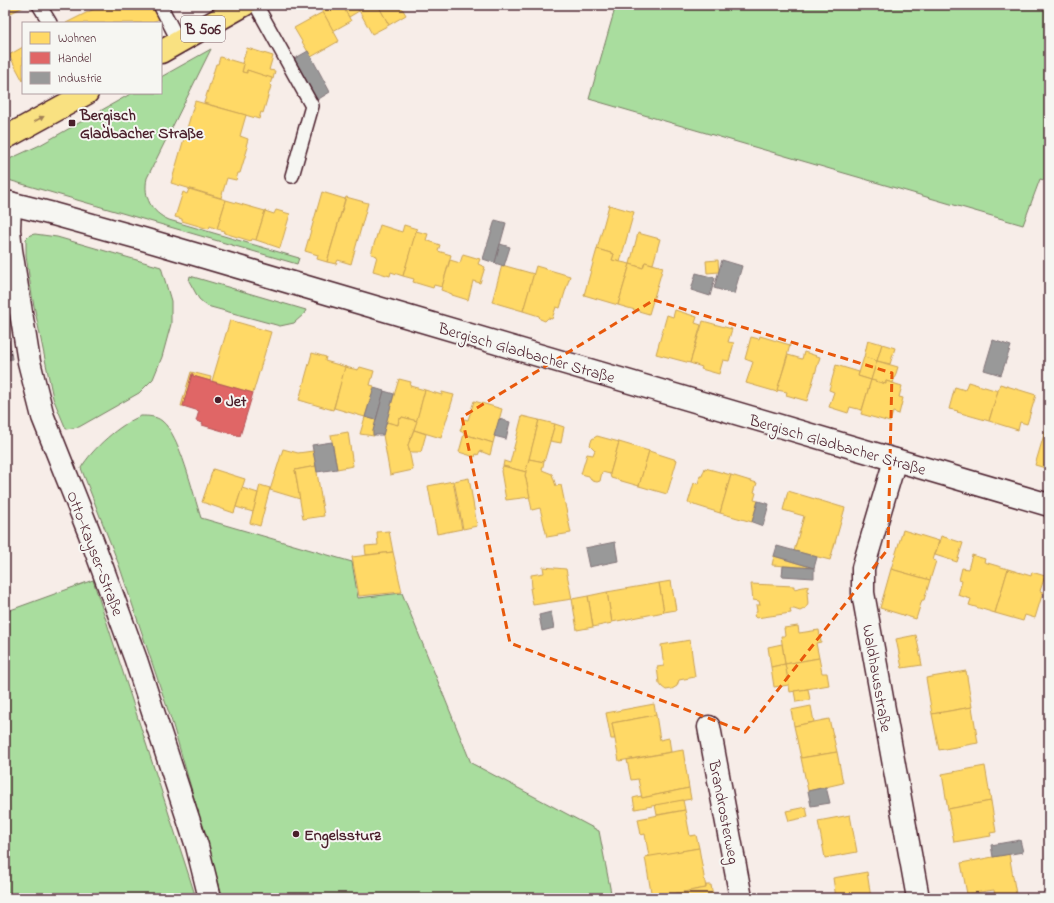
<svg xmlns="http://www.w3.org/2000/svg" width="1054" height="903" font-family="'Indie Flower',sans-serif">
	<rect width="100%" height="100%" fill="#f7ede8"/>
	<filter id="ink" filterUnits="userSpaceOnUse"><feTurbulence type="fractalNoise" baseFrequency=".025" numOctaves="2"/><feDisplacementMap in="SourceGraphic" scale="8" xChannelSelector="R" yChannelSelector="G"/><feConvolveMatrix kernelMatrix="1 2 1 2 8 2 1 2 1" color-interpolation-filters="sRGB"/></filter>
	<g filter="url(#ink)">
		<g fill="#a9dd9e" stroke="#7a7e64">
			<polygon points="616,5 1049,5 1049,181 1040,179 1023,225 589,99"/>
			<path d="M 211,49 L 147,178 C 143,197 151,212 169,220 L 299,258 L 297,264 L 5,179 L 5,161 L 40,145 L 132,93 L 161,93 L 161,77 Z"/>
			<polygon points="35,234 57,237 161,267 171,301 171,324 162,357 153,379 139,393 79,427 66,429 53,398 32,296 26,255 26,239 30,235"/>
			<polygon points="190,276 306,310 304,314 294,323 280,326 207,306 199,299 189,281"/>
			<path d="M 141,416 C 148,416 156,416 162,421 C 180,435 193,494 201,518 L 352,562 L 358,598 L 402,593 L 471,763 L 599,831 L 612,898 L 223,898 L 172,722 L 119,565 L 81,468 C 92,449 120,424 141,416 Z"/>
			<polygon points="93,580 190,879 196,898 5,898 5,612"/>
		</g>
		<g fill="#ffd966" stroke="#c9a154">
			<polygon points="5,5 27,5 5,16"/>
			<polygon points="102,5 152,5 159,19 151,23 66,23"/>
			<polygon points="325,5 342,5 351,21 333,31 320,7"/>
			<polygon points="342,5 356,5 359,11 349,17"/>
			<polygon points="356,5 378,5 389,25 372,34"/>
			<polygon points="378,5 400,5 406,15 389,25"/>
			<polygon points="323,12 339,41 311,57 294,28"/>
			<polygon points="23,47 23,81 9,55"/>
			<polygon points="247,48 273,56 269,70 275,71 273,79 247,70 247,73 242,72 244,64 242,63"/>
			<polygon points="220,57 244,64 242,72 247,73 247,70 272,78 270,85 271,86 263,113 261,112 259,119 204,103 216,64 218,64"/>
			<polygon points="195,101 246,115 240,136 248,139 246,146 248,147 240,173 238,173 236,180 227,178 221,198 171,183"/>
			<polygon points="189,189 226,200 217,229 210,226 209,229 182,221 182,219 175,217 183,192 187,194"/>
			<polygon points="322,192 345,199 327,262 317,259 318,255 305,251"/>
			<polygon points="346,197 368,203 351,264 338,260 336,264 327,262"/>
			<polygon points="226,200 265,211 256,240 252,239 251,241 224,233 225,231 217,229"/>
			<polygon points="609,205 634,212 620,262 612,260 614,254 597,249"/>
			<polygon points="276,210 290,214 280,248 256,240 265,211 274,214"/>
			<polygon points="380,225 402,232 404,225 417,229 403,276 391,272 390,276 373,271 377,256 371,254"/>
			<polygon points="416,231 428,234 426,240 440,245 438,251 451,255 442,287 434,285 433,288 413,282 414,279 403,276"/>
			<polygon points="638,233 660,239 653,264 645,262 643,268 630,264"/>
			<polygon points="597,249 614,254 612,260 630,264 618,305 584,295"/>
			<polygon points="463,254 480,259 478,264 485,267 480,283 473,281 468,300 452,295 452,294 441,290 450,260 460,263"/>
			<polygon points="718,260 719,272 707,273 706,261"/>
			<polygon points="645,262 663,267 649,314 618,305 630,264 643,268"/>
			<polygon points="502,265 534,274 523,311 492,302"/>
			<polygon points="536,266 570,276 560,308 556,307 552,319 548,318 545,321 540,319 539,316 523,311"/>
			<polygon points="675,310 697,317 695,323 701,325 690,363 656,354 667,315 673,317"/>
			<polygon points="230,320 271,332 253,393 212,381"/>
			<polygon points="703,321 732,329 728,342 734,343 729,361 723,360 719,374 701,369 702,367 690,363"/>
			<polygon points="760,336 790,345 777,392 746,383 753,362 745,359 751,337 759,339"/>
			<polygon points="868,340 882,344 877,361 864,357"/>
			<polygon points="882,344 895,348 890,364 877,361"/>
			<polygon points="804,352 820,357 807,401 786,395 787,392 777,390 788,355 802,359"/>
			<polygon points="312,353 326,357 325,361 346,367 333,410 299,400"/>
			<polygon points="864,357 877,361 871,380 858,376"/>
			<polygon points="877,361 898,367 893,383 886,381 886,384 871,380"/>
			<polygon points="836,365 859,372 858,376 871,380 862,410 850,407 848,413 829,407 834,392 829,390"/>
			<polygon points="345,367 358,370 360,367 374,371 370,385 374,386 365,417 334,408"/>
			<polygon points="191,372 211,377 210,381 193,376 193,374 192,374 183,406 181,406"/>
			<polygon points="399,379 411,382 410,386 425,390 417,421 402,417 401,419 399,419 398,425 386,422"/>
			<polygon points="871,380 886,384 886,381 902,386 899,397 903,398 899,414 893,412 890,422 861,414"/>
			<polygon points="968,382 998,391 989,421 957,412 958,411 949,409 955,387 965,390"/>
			<polygon points="1000,384 1036,395 1027,424 1020,422 1018,430 989,421"/>
			<polygon points="425,390 442,395 442,392 454,395 441,438 414,430"/>
			<polygon points="474,401 502,409 493,443 464,434 464,433 460,431 464,419 468,420"/>
			<polygon points="522,416 539,420 526,472 503,466 504,461 510,463"/>
			<polygon points="365,417 376,420 373,431 374,436 360,434"/>
			<polygon points="402,417 417,421 408,445 413,470 390,475 383,435 386,422 398,425 399,419 401,419"/>
			<polygon points="1049,418 1049,469 1035,465"/>
			<polygon points="539,420 555,424 544,462 529,459"/>
			<polygon points="555,424 564,427 561,443 550,441"/>
			<polygon points="414,430 426,434 421,452 410,452 408,445"/>
			<polygon points="348,432 353,466 337,469 331,435"/>
			<polygon points="464,434 493,443 490,455 480,451 478,455 476,454 475,457 459,452"/>
			<polygon points="597,436 619,442 610,474 602,472 600,481 597,482 592,481 589,476 581,474 587,454 593,455 595,450 590,445 592,439"/>
			<polygon points="619,442 649,451 639,486 611,478 610,474"/>
			<polygon points="283,449 298,453 313,451 316,466 295,470 300,499 270,490"/>
			<polygon points="649,451 677,460 667,494 639,486"/>
			<polygon points="529,459 544,462 542,470 552,474 556,486 561,485 571,533 547,537 540,508 532,510 525,475"/>
			<polygon points="316,466 324,516 303,519 295,470"/>
			<polygon points="503,466 526,472 525,475 530,497 506,500 501,471"/>
			<polygon points="705,468 731,475 720,513 688,503 694,483 698,484 700,476 702,476"/>
			<polygon points="213,469 245,479 234,513 202,502"/>
			<polygon points="731,475 757,483 754,492 756,493 754,500 758,501 752,522 720,513"/>
			<polygon points="469,478 477,526 463,529 454,481"/>
			<polygon points="453,481 462,529 437,534 428,486"/>
			<polygon points="260,485 270,488 260,526 250,523"/>
			<polygon points="242,488 258,493 253,512 236,507"/>
			<polygon points="788,491 845,508 830,560 794,551 804,516 783,510"/>
			<polygon points="903,530 939,541 933,560 936,561 930,580 891,569"/>
			<polygon points="389,531 393,552 366,555 365,546 378,545 377,532"/>
			<polygon points="941,536 963,543 957,562 935,555"/>
			<polygon points="393,552 402,592 359,596 352,557"/>
			<polygon points="972,555 985,559 984,562 1008,569 995,613 969,605 971,599 958,595 962,581 959,580 962,568 968,569"/>
			<polygon points="774,556 814,568 772,565"/>
			<polygon points="543,567 566,569 572,599 533,605 530,588 532,588 531,575 544,573"/>
			<polygon points="891,569 930,580 924,600 922,600 916,619 880,608"/>
			<polygon points="1008,569 1031,576 1032,572 1045,576 1040,591 1043,592 1035,618 1025,615 1023,621 995,613"/>
			<polygon points="671,581 676,610 664,612 659,583"/>
			<polygon points="659,583 664,612 612,622 607,592"/>
			<polygon points="751,584 794,586 794,589 808,586 808,588 807,588 807,591 809,592 807,592 808,604 806,608 800,611 794,609 790,609 791,613 756,618 754,616 757,611 756,605 760,605 759,601 753,600"/>
			<polygon points="607,592 612,623 593,627 588,596"/>
			<polygon points="588,596 593,627 577,630 572,599"/>
			<polygon points="798,626 799,633 819,630 821,642 816,643 819,658 785,664 781,636 785,636 784,628"/>
			<polygon points="916,635 922,665 902,668 896,639"/>
			<polygon points="690,640 695,677 679,680 677,686 672,689 666,690 662,687 659,683 657,667 664,666 661,645"/>
			<polygon points="782,644 785,664 771,667 768,647"/>
			<polygon points="819,658 822,673 827,673 829,685 790,692 785,664"/>
			<polygon points="785,664 789,685 774,687 771,667"/>
			<polygon points="966,671 972,707 932,714 926,678"/>
			<polygon points="808,689 810,700 796,702 794,691"/>
			<polygon points="654,704 656,715 612,723 615,739 611,739 606,713"/>
			<polygon points="811,706 814,722 794,726 791,710"/>
			<polygon points="972,707 978,743 939,750 932,714"/>
			<polygon points="656,715 660,740 669,738 671,752 619,761 612,723"/>
			<polygon points="829,719 837,752 801,758 794,726"/>
			<polygon points="683,750 689,788 642,798 638,779 631,780 627,760"/>
			<polygon points="837,752 843,783 808,791 801,758"/>
			<polygon points="985,766 991,801 948,809 942,774"/>
			<polygon points="689,788 691,799 635,809 633,798 641,796 642,798"/>
			<polygon points="683,800 685,810 657,815 655,805"/>
			<polygon points="991,801 996,832 990,833 991,836 954,842 948,809"/>
			<polygon points="806,807 808,817 789,821 786,811"/>
			<polygon points="685,810 690,836 696,835 699,848 649,857 645,834 641,835 638,819"/>
			<polygon points="850,815 857,852 825,858 818,821"/>
			<polygon points="1049,823 1049,834 1046,835 1044,824"/>
			<polygon points="699,848 706,888 661,896 661,898 652,898 645,857"/>
			<polygon points="1009,854 1016,894 995,897 994,890 967,894 961,863"/>
			<polygon points="867,872 871,898 836,898 833,878"/>
			<polygon points="706,885 711,885 713,896 701,898 661,898 661,896 706,888"/>
		</g>
		<polygon fill="#e06666" stroke="#b35154" points="192,374 193,374 193,376 253,393 240,436 202,425 203,423 196,421 199,411 183,406"/>
		<g fill="#999" stroke="#817478">
			<polygon points="308,51 330,92 317,100 294,59"/>
			<polygon points="495,220 506,223 495,263 483,259"/>
			<polygon points="500,244 510,247 504,266 495,263"/>
			<polygon points="722,260 742,266 734,294 714,288"/>
			<polygon points="696,273 715,278 710,296 691,290"/>
			<polygon points="9,340 12,359 5,361 5,341"/>
			<polygon points="993,340 1011,346 1001,375 984,370"/>
			<polygon points="374,388 384,391 376,420 365,417"/>
			<polygon points="384,391 394,394 383,435 373,435 373,431"/>
			<polygon points="499,419 510,422 506,439 494,436"/>
			<polygon points="332,442 337,469 317,472 312,445"/>
			<polygon points="758,501 769,504 763,526 752,522"/>
			<polygon points="615,542 618,561 589,567 585,548"/>
			<polygon points="777,546 817,557 814,568 774,556"/>
			<polygon points="783,566 814,568 814,578 782,576"/>
			<polygon points="551,612 554,628 542,631 539,615"/>
			<polygon points="826,787 830,803 811,806 808,791"/>
			<polygon points="1020,840 1023,852 993,857 991,845"/>
		</g>
		<g fill="none" stroke-linecap="round" stroke-linejoin="round">
			<defs>
				<g id="lane">
					<polyline points="39,5 50,23"/>
					<polyline points="160,5 179,42"/>
					<polyline points="256,5 312,106 292,176"/>
				</g>
				<g id="street">
					<polyline points="10,203 9,230 11,250 29,362 43,417 89,532 136,660 197,846 210,898"/>
					<polyline points="895,460 863,568 863,593 918,898"/>
					<polyline points="709,727 741,898"/>
				</g>
				<polyline id="secondary" points="5,202 53,214 143,239 1049,505"/>
				<g id="primary">
					<polyline points="161,52 244,5"/>
					<polyline points="5,138 87,93"/>
				</g>
			</defs>
			<use href="#lane" stroke="#4a1f2b" stroke-width="16"/>
			<use href="#street" stroke="#4a1f2b" stroke-width="25"/>
			<use href="#secondary" stroke="#4a1f2b" stroke-width="25"/>
			<use href="#primary" stroke="#4a1f2b" stroke-width="25"/>
			<use href="#lane" stroke="#f6f6f2" stroke-width="13"/>
			<use href="#street" stroke="#f6f6f2" stroke-width="22"/>
			<use href="#secondary" stroke="#f6f6f2" stroke-width="22"/>
			<use href="#primary" stroke="#f9e181" stroke-width="22"/>
		</g>
		<defs><path id="oneway-solid" d="M-6-.8H1V-3.2L6.5 0L1 3.2V.8H-6Z"/></defs>
		<use fill="#a28056" href="#oneway-solid" transform="translate(39 119) rotate(-28)"/>
	</g>
	<path fill="none" stroke="#e8590c" stroke-width="3" stroke-dasharray="8 5" stroke-linejoin="round" d="M 654,300 L 892,373 L 888,549 L 745,732 L 510,643 L 462,417 Z"/>
	<g fill="#4a1f2b" stroke="#f6f6f2" stroke-width="1.5">
		<rect x="68" y="119" width="8" height="8" rx="2"/>
		<circle cx="218" cy="400" r="4"/>
		<circle cx="296" cy="834" r="4"/>
	</g>
	<g text-anchor="middle" stroke-width="4" stroke-linejoin="round" paint-order="stroke">
		<rect fill="#f6f6f2" stroke="#7e6067" stroke-width="1" x="181" y="16" width="44" height="26" rx="3"/>
		<g font-size="15" font-weight="bold" fill="#4a1f2b">
			<text x="203" y="34">B 506</text>
		</g>
		<g font-size="16" font-weight="bold" fill="#4a1f2b" stroke="#f6f6f2" text-anchor="start">
			<text x="80" y="120">Bergisch<tspan x="80" dy="18">Gladbacher Straße</tspan></text>
			<text x="226" y="406">Jet</text>
			<text x="304" y="840">Engelssturz</text>
		</g>
		<g font-size="16" fill="#4a1f2b" stroke="#f6f6f2">
			<text transform="translate(527 352) rotate(16)" y="6">Bergisch Gladbacher Straße</text>
			<text transform="translate(838 444) rotate(16)" y="6">Bergisch Gladbacher Straße</text>
			<text transform="translate(96 553) rotate(69)" y="6">Otto-Kayser-Straße</text>
			<text transform="translate(878 678) rotate(80)" y="6">Waldhausstraße</text>
			<text transform="translate(725 812) rotate(79)" y="6">Brandrosterweg</text>
		</g>
	</g>
	<rect width="1054" height="903" fill="none" stroke="#f6f6f2" stroke-width="20"/>
	<rect x="10" y="10" width="1034" height="883" fill="none" stroke="#4a1f2b" stroke-width="1.5" filter="url(#ink)"/>
	<rect x="22" y="22" width="140" height="72" fill="#f6f6f2" stroke="#b1a0a2"/>
	<rect x="30" y="32" width="20" height="12" fill="#ffd966" stroke="#b1a0a2"/>
	<text x="58" y="42" font-size="12" fill="#4a1f2b">Wohnen</text>
	<rect x="30" y="52" width="20" height="12" fill="#e06666" stroke="#b1a0a2"/>
	<text x="58" y="62" font-size="12" fill="#4a1f2b">Handel</text>
	<rect x="30" y="72" width="20" height="12" fill="#999999" stroke="#b1a0a2"/>
	<text x="58" y="82" font-size="12" fill="#4a1f2b">Industrie</text>
</svg>
